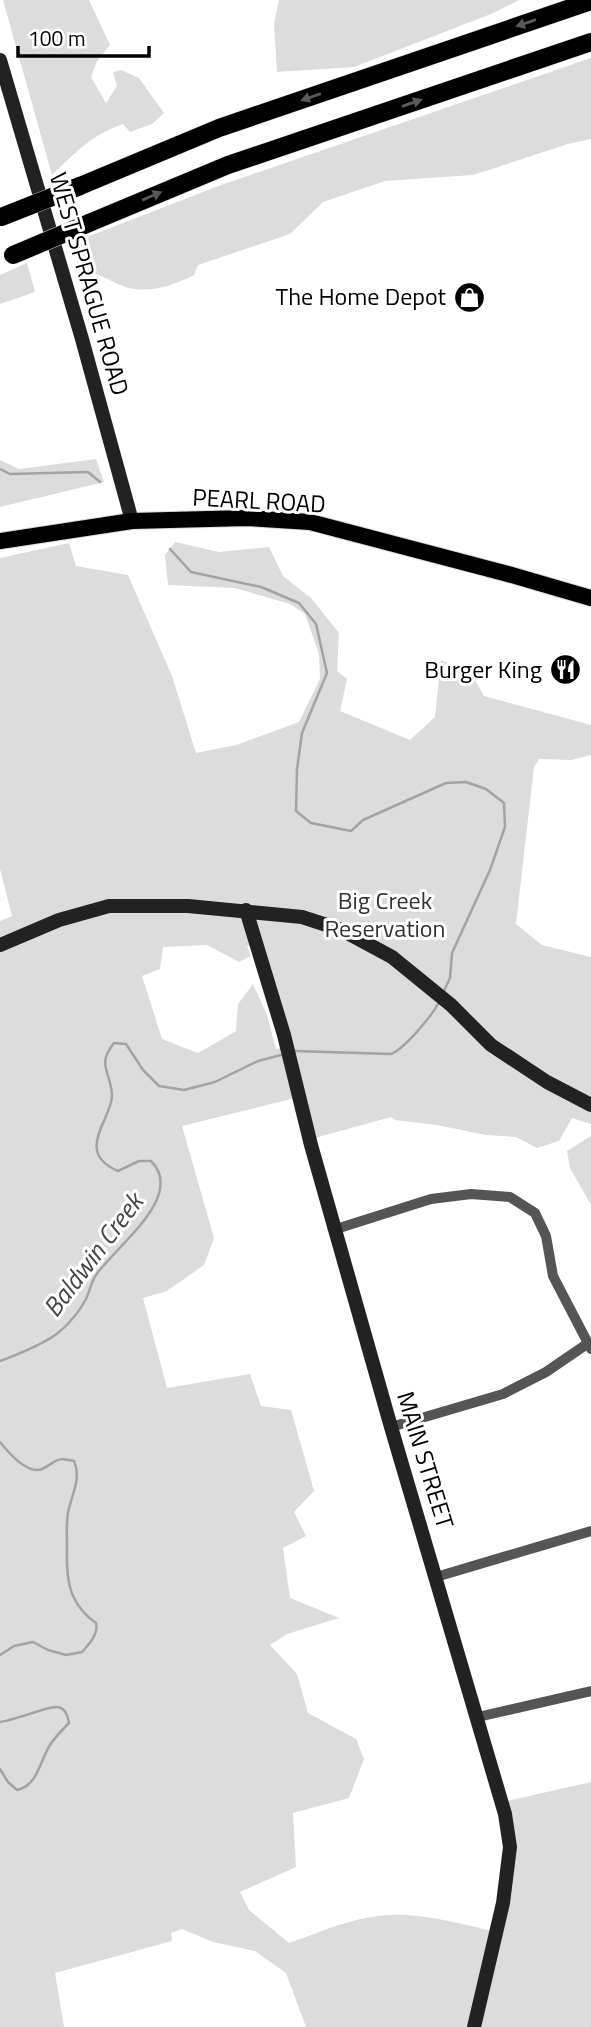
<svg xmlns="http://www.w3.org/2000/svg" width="591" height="2027" font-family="'Titillium Web',sans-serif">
	<rect width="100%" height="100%" fill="#fff"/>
	<g fill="#dcdcdc" fill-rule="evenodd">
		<path d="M 3,0 L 89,0 L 110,45 L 97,61 L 91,77 L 106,103 L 117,86 L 113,72 L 121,70 L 139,78 L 164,113 L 152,124 L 130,132 L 123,124 C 90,136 76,152 52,175 Z"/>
		<polygon points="279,0 519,0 491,14 354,67 277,72 274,24"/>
		<path d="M 591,58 L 591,139 L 568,144 L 473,175 L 385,181 L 323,202 L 290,234 L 198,265 L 194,275 C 174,285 153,293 130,288 C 112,284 101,272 78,269 L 74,242 L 221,185 Z"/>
		<polygon points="27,263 35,292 0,304 0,275"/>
		<polygon points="96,459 104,482 0,507 0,460 19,469"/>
		<path d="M 175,542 L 219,552 L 269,547 L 283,576 L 311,598 L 339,633 L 337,671 L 347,679 L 340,711 L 410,740 L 435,717 L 441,660 L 471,673 L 484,696 L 591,725 L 591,755 L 571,760 L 539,759 L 534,767 L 516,924 L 542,945 L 591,957 L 591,1124 L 572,1118 L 559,1141 L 537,1148 L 516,1137 L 486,1135 L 437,1125 L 395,1120 L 391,1117 L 311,1139 L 299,1097 L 182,1126 L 214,1238 L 204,1265 L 167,1291 L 143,1298 L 167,1388 L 250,1374 L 261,1406 L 291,1410 L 314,1491 L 294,1512 L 306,1536 L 283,1548 L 290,1598 L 339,1618 L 287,1634 L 270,1645 L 297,1674 L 308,1713 L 356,1739 L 364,1759 L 349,1798 L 293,1813 L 296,1867 L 240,1892 L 249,1910 L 289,1943 C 321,1932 355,1916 390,1915 C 421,1913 462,1924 492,1931 L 470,2027 L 306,2027 L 286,1973 L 255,1951 L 213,1942 L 182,1929 L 171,1933 L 172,1941 L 55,1973 L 64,2027 L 0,2027 L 0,921 L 12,916 L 0,869 L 0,558 L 69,543 L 76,566 L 128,575 L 172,676 L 196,753 L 236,745 L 299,722 L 320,679 L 319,654 L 305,614 L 290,604 L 235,588 L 168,585 L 165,555 ZM 255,944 L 285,1047 L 276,1049 L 267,1015 L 253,984 L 238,1004 L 236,1031 L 198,1053 L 162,1039 L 142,976 L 160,969 L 163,947 L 207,945 L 239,962 L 251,956 L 247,946 Z"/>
		<polygon points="591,1136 591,1205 570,1168 567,1151"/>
		<polygon points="591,1782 591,2027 475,2027 515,1848 502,1802"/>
	</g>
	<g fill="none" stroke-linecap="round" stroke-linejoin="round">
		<g stroke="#a3a3a3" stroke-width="2.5">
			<polyline points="0,469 10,474 88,472 100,482"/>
			<polyline points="170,549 191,572 261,587 299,603 316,624 327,673 302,733 297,769 296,811 311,823 351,831 363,820 446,783 466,782 486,789 504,803 505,827 490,870 452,953 450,978 443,993"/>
			<path d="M 295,1051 L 391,1054 C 404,1049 432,1016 439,1002"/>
			<path d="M 0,1361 C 19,1354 42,1345 58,1333 C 69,1324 79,1312 86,1299 C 90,1291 91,1282 96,1275 C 116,1246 186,1196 151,1161 L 139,1161 L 118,1171 C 73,1152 113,1118 112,1095 C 111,1072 96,1065 114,1043 L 126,1044 L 143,1070 L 159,1086 L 184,1090 L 215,1082 L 258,1061 L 285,1054"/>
			<path d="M 0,1442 C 8,1452 27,1475 42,1469 C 57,1462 55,1456 74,1461 C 82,1478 71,1496 68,1513 C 66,1524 67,1536 67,1546 C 66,1579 68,1603 96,1623 C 99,1634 89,1644 82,1652 L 66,1655 L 48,1650 L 33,1642 L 14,1646 L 0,1655"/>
			<path d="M 0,1722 C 15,1720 46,1707 56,1707 C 65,1707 68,1716 69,1723 C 62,1730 55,1737 50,1745 C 40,1760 38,1786 17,1790 L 8,1782 L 0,1769"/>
		</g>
		<defs>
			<polyline id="primary" points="0,541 132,521 247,518 310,522 508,574 591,598"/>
			<g id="highway">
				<polyline points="80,186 219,128 591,1"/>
				<polyline points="89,223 228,165 591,42"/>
			</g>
		</defs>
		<use href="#primary" stroke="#dbdbdb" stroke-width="18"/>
		<use href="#highway" stroke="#dbdbdb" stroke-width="19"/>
		<g stroke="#555" stroke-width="10">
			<polyline points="336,1229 431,1199 471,1194 510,1197 535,1213 546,1236 553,1276 591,1349"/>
			<polyline points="391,1427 503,1394 546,1372 587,1344"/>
			<polyline points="436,1577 591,1531"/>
			<polyline points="478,1717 591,1691"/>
		</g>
		<g stroke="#222" stroke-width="14">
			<polyline points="0,60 82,339 132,521"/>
			<polyline points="246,910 284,1035 311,1145 391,1427 505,1814 510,1847 503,1903 474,2027"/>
			<polyline points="0,945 59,920 109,906 188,906 302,917 342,930 392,957 451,1005 491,1045 547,1082 591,1105"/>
		</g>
		<use href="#primary" stroke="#000" stroke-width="16"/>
		<use href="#highway" stroke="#000" stroke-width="18"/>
		<defs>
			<g id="highway-bridge">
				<polyline points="1,217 80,186"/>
				<polyline points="13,255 89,223"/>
			</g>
		</defs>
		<use href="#highway-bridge" stroke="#dbdbdb" stroke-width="19" stroke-linecap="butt"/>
		<use href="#highway-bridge" stroke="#000" stroke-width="18"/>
	</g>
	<defs><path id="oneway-solid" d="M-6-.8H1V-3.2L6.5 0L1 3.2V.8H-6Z" transform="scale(1.75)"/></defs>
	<g fill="#595959">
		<use href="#oneway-solid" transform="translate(526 23) rotate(161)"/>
		<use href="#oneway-solid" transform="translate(311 97) rotate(161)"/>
		<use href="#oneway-solid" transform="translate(412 103) rotate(-19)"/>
		<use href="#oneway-solid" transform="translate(152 196) rotate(-23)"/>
	</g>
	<defs>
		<symbol id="shop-disc" viewBox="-11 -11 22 22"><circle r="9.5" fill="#000" stroke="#fff"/><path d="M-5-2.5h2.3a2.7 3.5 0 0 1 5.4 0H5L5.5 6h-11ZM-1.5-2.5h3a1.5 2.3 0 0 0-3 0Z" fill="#fff"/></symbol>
		<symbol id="restaurant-disc" viewBox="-11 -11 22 22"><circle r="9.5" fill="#000" stroke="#fff"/><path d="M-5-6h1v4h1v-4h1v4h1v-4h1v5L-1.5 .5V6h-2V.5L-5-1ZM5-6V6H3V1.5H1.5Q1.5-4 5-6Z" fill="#fff"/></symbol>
	</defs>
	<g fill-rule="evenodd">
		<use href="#shop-disc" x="452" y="280" width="35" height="35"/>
		<use href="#restaurant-disc" x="548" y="652" width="35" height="35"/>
	</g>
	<g text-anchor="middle" stroke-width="6" stroke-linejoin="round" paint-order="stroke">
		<g font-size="24" fill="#000" stroke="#fff">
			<text transform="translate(89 284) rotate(74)" y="8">WEST SPRAGUE ROAD</text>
			<text transform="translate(259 501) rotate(3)" y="8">PEARL ROAD</text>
			<text transform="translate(425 1460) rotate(73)" y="8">MAIN STREET</text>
		</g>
		<g font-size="24" fill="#000" stroke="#fff" text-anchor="end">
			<text x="446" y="305">The Home Depot</text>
			<text x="542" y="678">Burger King</text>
		</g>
		<g font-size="24" fill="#333" stroke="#fff">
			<text x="385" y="909">Big Creek<tspan x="385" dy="28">Reservation</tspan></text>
		</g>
		<g font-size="26" font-style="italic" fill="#444" stroke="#fff">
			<text transform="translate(93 1255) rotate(-53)" y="9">Baldwin Creek</text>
		</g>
	</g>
	<path d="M18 46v10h131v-10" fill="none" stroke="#000000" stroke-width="3.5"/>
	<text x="28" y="46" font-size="21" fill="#000000" stroke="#ffffff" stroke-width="5" paint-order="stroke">100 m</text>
</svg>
